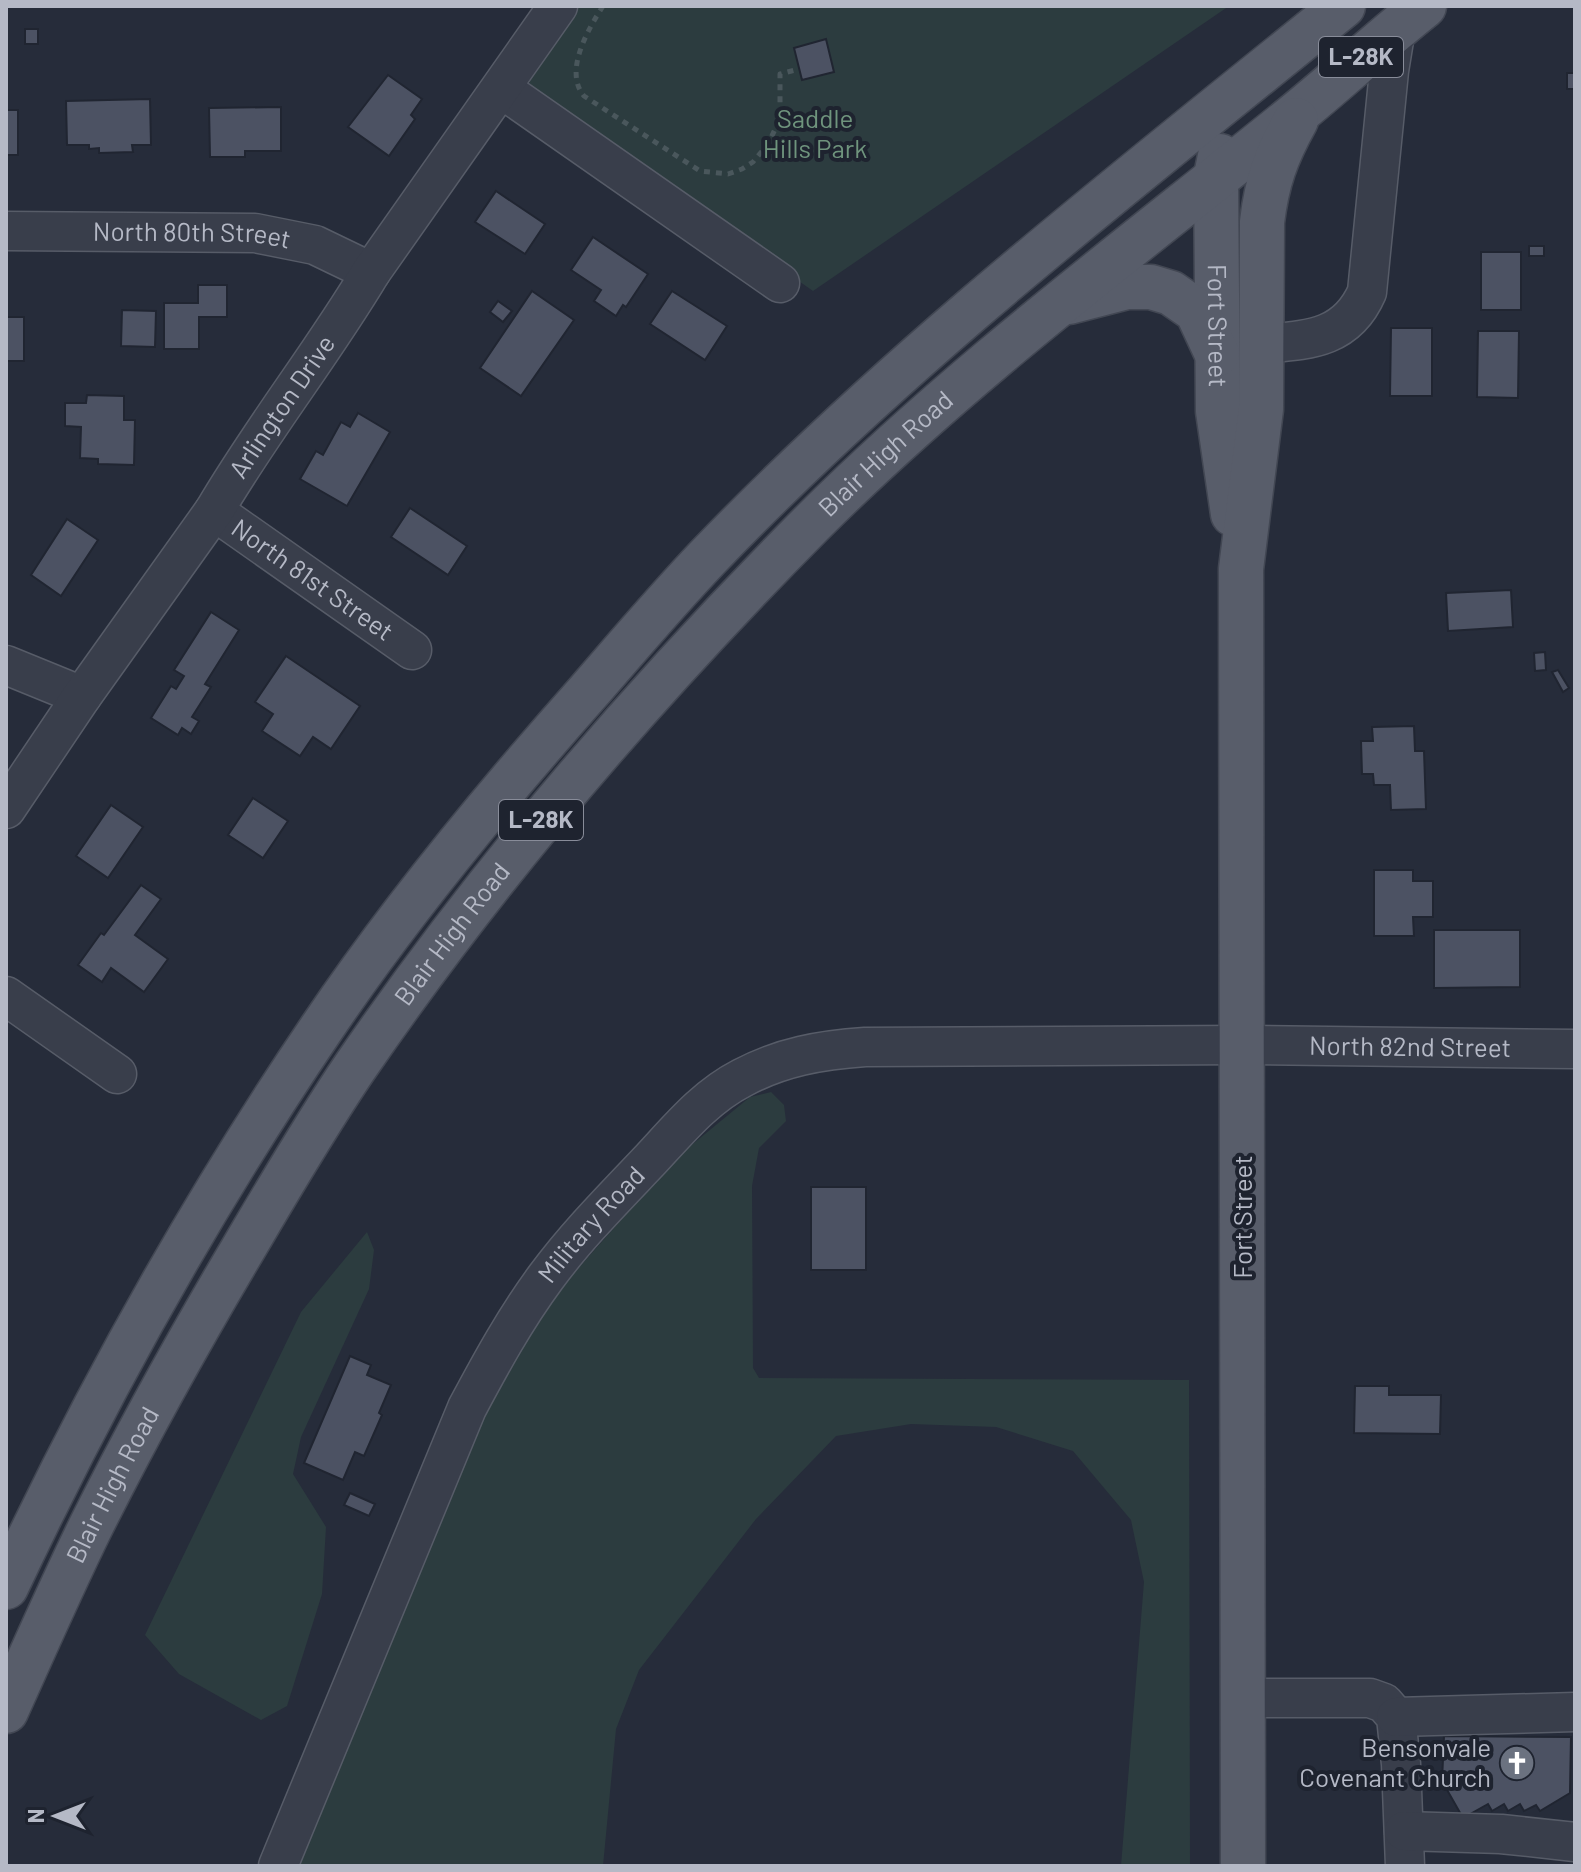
<svg xmlns="http://www.w3.org/2000/svg" width="1581" height="1872" font-family="Barlow,sans-serif">
	<rect width="100%" height="100%" fill="#262c3a"/>
	<g fill="#2c3c3f">
		<polygon points="575,6 1229,6 813,291 540,99 531,90 529,79"/>
		<polygon points="771,1092 784,1105 786,1121 759,1148 752,1186 753,1368 759,1378 1189,1380 1190,1866 1121,1866 1144,1582 1131,1520 1073,1451 996,1427 911,1424 836,1436 756,1519 639,1670 616,1729 603,1866 293,1866 480,1415 528,1325 677,1157 750,1097"/>
		<polygon points="367,1232 374,1250 369,1289 301,1437 293,1474 326,1527 322,1594 287,1706 261,1720 179,1674 145,1635 301,1312"/>
	</g>
	<g fill="#4c5263" stroke="#202531" stroke-width="2">
		<rect x="25" y="29" width="13" height="15"/>
		<polygon points="826,39 834,72 802,80 794,48"/>
		<rect x="1567" y="73" width="8" height="16"/>
		<polygon points="388,75 422,99 411,115 415,119 389,156 348,127"/>
		<polygon points="150,99 151,145 132,145 133,152 99,153 99,148 89,149 89,145 67,145 66,101"/>
		<polygon points="281,107 281,151 245,151 245,157 210,157 209,108"/>
		<rect x="6" y="110" width="12" height="45"/>
		<polygon points="496,191 545,224 525,254 475,222"/>
		<polygon points="593,237 648,274 626,307 623,305 616,316 594,301 601,290 571,270"/>
		<rect x="1529" y="246" width="15" height="10"/>
		<rect x="1481" y="252" width="40" height="58"/>
		<polygon points="198,285 227,285 227,317 199,317 199,349 164,349 164,303 198,303"/>
		<polygon points="532,291 574,320 521,396 480,368"/>
		<polygon points="672,291 727,326 705,360 650,324"/>
		<polygon points="498,301 512,311 503,322 490,312"/>
		<polygon points="122,310 156,311 155,347 121,346"/>
		<rect x="6" y="317" width="18" height="44"/>
		<polygon points="1391,328 1432,328 1432,396 1390,396"/>
		<polygon points="1478,331 1519,331 1518,398 1477,397"/>
		<polygon points="87,395 124,396 124,420 135,420 134,465 98,464 98,459 80,458 81,427 65,426 65,403 86,403"/>
		<polygon points="358,413 390,432 347,506 300,479 316,451 323,455 341,422 350,427"/>
		<polygon points="410,508 467,546 448,575 391,537"/>
		<polygon points="67,519 98,540 61,596 31,575"/>
		<polygon points="1511,590 1513,627 1448,631 1446,593"/>
		<polygon points="211,612 239,630 205,684 211,687 192,717 199,721 191,734 182,728 178,735 151,718 171,686 176,689 184,676 174,670"/>
		<polygon points="1545,652 1546,670 1535,671 1534,653"/>
		<polygon points="286,656 360,706 331,749 313,737 300,756 262,731 273,714 255,702"/>
		<polygon points="1558,670 1569,688 1563,692 1552,672"/>
		<polygon points="1414,726 1415,751 1424,751 1426,809 1391,810 1390,785 1374,785 1373,774 1362,774 1361,741 1373,741 1372,727"/>
		<polygon points="253,798 288,821 263,858 228,835"/>
		<polygon points="111,805 143,827 108,878 76,856"/>
		<polygon points="1374,870 1413,870 1413,881 1433,881 1433,917 1413,917 1414,936 1374,936"/>
		<polygon points="141,885 161,899 135,935 168,959 144,992 111,968 102,982 78,965 101,933 104,935"/>
		<polygon points="1434,930 1520,930 1520,987 1434,988"/>
		<rect x="811" y="1187" width="55" height="83"/>
		<polygon points="350,1356 371,1365 367,1375 391,1385 379,1413 382,1415 364,1456 355,1452 343,1480 304,1463"/>
		<polygon points="1355,1386 1389,1386 1389,1395 1441,1395 1440,1434 1354,1433"/>
		<polygon points="350,1493 375,1504 369,1516 344,1505"/>
		<polygon points="1444,1736 1571,1737 1570,1793 1540,1811 1536,1805 1524,1811 1520,1804 1508,1811 1504,1804 1492,1811 1488,1804 1463,1818 1442,1781"/>
	</g>
	<g fill="none" stroke-linecap="round" stroke-linejoin="round">
		<defs>
			<g id="minor">
				<polyline points="502,89 780,283"/>
				<path id="s1" d="M 6,231 L 255,233 L 315,245 L 371,272"/>
				<path d="M 1262,344 C 1307,340 1346,340 1367,292 L 1389,71 L 1396,28"/>
				<path id="s2" d="M 214,511 L 412,650"/>
				<polyline points="6,665 82,696"/>
				<path id="s3" d="M 6,809 L 82,696 L 214,511 C 262,429 322,354 371,272 L 558,6"/>
				<polyline points="6,996 117,1074"/>
				<polyline points="1243,1698 1370,1698 1384,1703 1396,1717 1401,1764 1405,1866"/>
				<polyline points="1396,1717 1575,1712"/>
				<polyline points="1404,1831 1501,1834 1575,1842"/>
				<path id="s4" d="M 278,1866 L 467,1408 C 491,1363 515,1319 546,1277 C 577,1235 615,1197 651,1159 C 679,1129 705,1097 742,1078 C 781,1057 821,1050 865,1047 L 1243,1045 L 1575,1049"/>
			</g>
			<g id="major">
				<path id="s5" d="M 1220,156 L 1216,176 L 1218,411 L 1233,514"/>
				<polyline points="1069,302 1127,287 1151,287 1171,293 1197,311 1217,354"/>
				<path d="M 6,1587 C 97,1393 201,1206 321,1029 C 401,910 494,798 589,691 C 628,646 667,600 708,557 C 902,355 1126,182 1343,6"/>
				<path id="s6" d="M 6,1711 C 34,1649 61,1587 91,1526 C 138,1432 189,1340 243,1249 C 279,1188 315,1126 355,1067 C 489,872 645,691 812,523 C 961,374 1131,248 1295,115 C 1338,80 1380,41 1424,6"/>
				<path d="M 1243,1866 L 1241,569 L 1261,409 L 1262,222 C 1267,181 1276,156 1296,120"/>
			</g>
		</defs>
		<use href="#minor" stroke="#575c68" stroke-width="41"/>
		<use href="#major" stroke="#424753" stroke-width="47"/>
		<path stroke="#4a575c" stroke-width="5" stroke-dasharray="6 6" stroke-linecap="butt" d="M 603,6 C 589,28 563,71 584,96 L 700,171 L 728,174 L 742,169 L 753,162 L 768,144 L 780,119 L 780,74 L 799,69"/>
		<use href="#minor" stroke="#393e4b" stroke-width="38"/>
		<use href="#major" stroke="#585d6a" stroke-width="44"/>
	</g>
	<defs>
		<symbol id="church-disc" viewBox="-11 -11 22 22"><circle r="9.5" fill="#6b7280" stroke="#1e232f"/><path d="M-1.2-6h2.4v3.5h3.3v2.4h-3.3V6h-2.4V-.1h-3.3v-2.4h3.3Z" fill="#fff"/></symbol>
	</defs>
	<g fill-rule="evenodd">
		<use href="#church-disc" x="1497" y="1743" width="40" height="40"/>
	</g>
	<g text-anchor="middle" stroke-width="8" stroke-linejoin="round" paint-order="stroke">
		<g fill="#1e232f" stroke="#888c99" stroke-width="2">
			<rect x="1319" y="37" width="84" height="40" rx="6"/>
			<rect x="499" y="800" width="84" height="40" rx="6"/>
		</g>
		<g font-size="24" font-weight="bold" fill="#b5b9c6">
			<text x="1361" y="65">L-28K</text>
			<text x="541" y="828">L-28K</text>
		</g>
		<g font-size="26" fill="#6f947d" stroke="#1e232f">
			<text x="815" y="128">Saddle<tspan x="815" dy="30">Hills Park</tspan></text>
		</g>
		<g font-size="26" fill="#b5b9c6" stroke="#1e232f">
			<text dy="9" stroke="none"><textPath href="#s1" startOffset="186">North 80th Street</textPath></text>
			<text dy="9" stroke="none"><textPath href="#s5" startOffset="170">Fort Street</textPath></text>
			<text dy="9" stroke="none"><textPath href="#s3" startOffset="488">Arlington Drive</textPath></text>
			<text dy="9" stroke="none"><textPath href="#s6" startOffset="1546">Blair High Road</textPath></text>
			<text dy="9" stroke="none"><textPath href="#s2" startOffset="120">North 81st Street</textPath></text>
			<text dy="9" stroke="none"><textPath href="#s6" startOffset="898">Blair High Road</textPath></text>
			<text dy="9" stroke="none"><textPath href="#s4" startOffset="1602">North 82nd Street</textPath></text>
			<text transform="translate(1243 1217) rotate(-90)" y="9">Fort Street</text>
			<text dy="9" stroke="none"><textPath href="#s4" startOffset="718">Military Road</textPath></text>
			<text dy="9" stroke="none"><textPath href="#s6" startOffset="250">Blair High Road</textPath></text>
		</g>
		<g font-size="26" fill="#b5b9c6" stroke="#1e232f" text-anchor="end">
			<text x="1491" y="1757">Bensonvale<tspan x="1491" dy="30">Covenant Church</tspan></text>
		</g>
	</g>
	<rect width="1581" height="1872" fill="none" stroke="#b5b9c6" stroke-width="16"/>
	<g transform="translate(56 1816) rotate(270)" stroke="#1e232f" stroke-width="6" paint-order="stroke">
	<path d="M0-6L14 30L0 20L-14 30Z" fill="#b5b9c6"/>
	<text y="-12" font-size="22" font-weight="bold" text-anchor="middle" fill="#b5b9c6">N</text>
	</g>
</svg>
